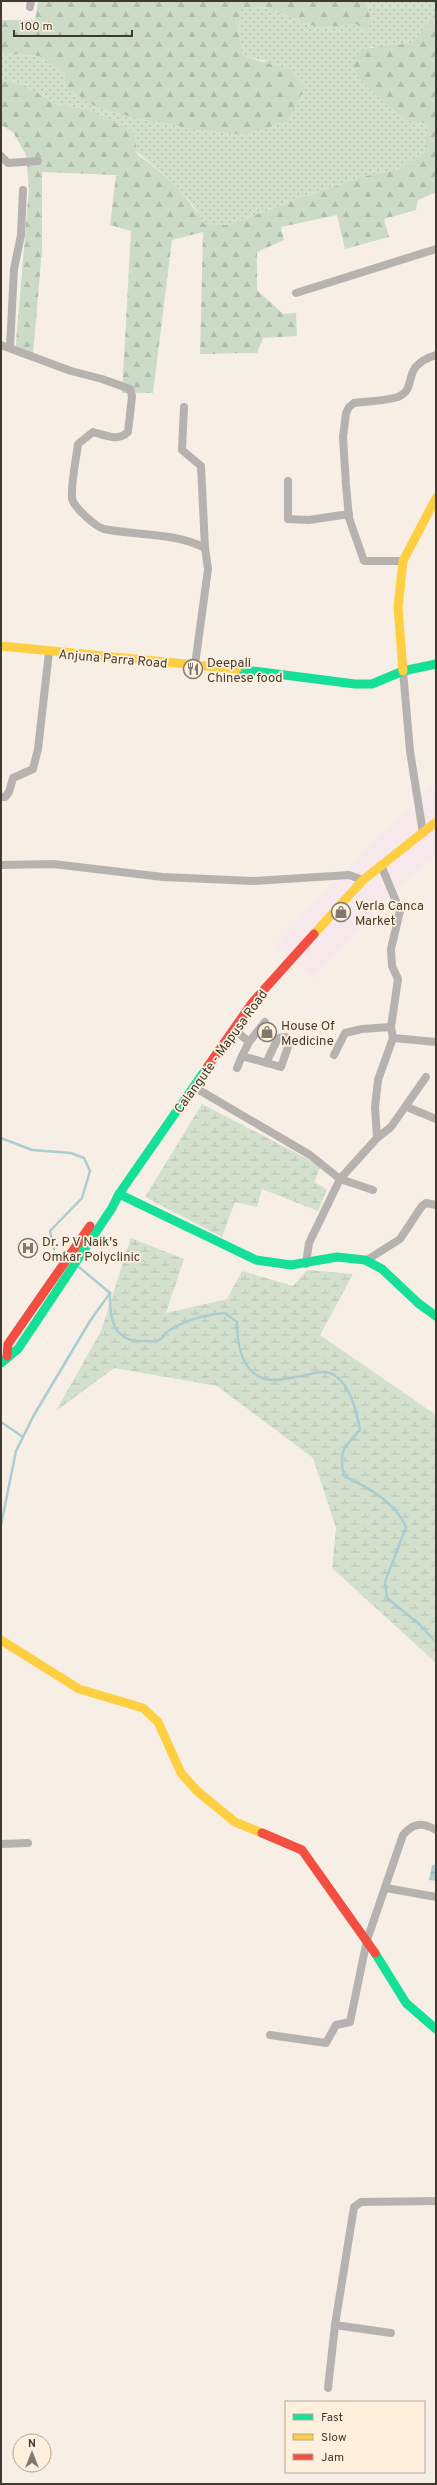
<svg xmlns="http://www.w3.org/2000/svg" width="437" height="2485" font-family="Overpass,sans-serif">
	<defs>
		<pattern id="grass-dots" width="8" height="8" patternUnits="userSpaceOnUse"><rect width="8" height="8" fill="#d4e0ce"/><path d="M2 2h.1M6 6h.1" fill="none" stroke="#b7c1b1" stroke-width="1.8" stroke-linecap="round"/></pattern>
		<pattern id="forest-firs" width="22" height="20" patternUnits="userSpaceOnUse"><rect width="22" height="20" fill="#ccdbc7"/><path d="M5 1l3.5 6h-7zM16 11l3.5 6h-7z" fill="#b0bdab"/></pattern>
		<pattern id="wetland-marsh" width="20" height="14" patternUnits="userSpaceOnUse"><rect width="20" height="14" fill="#d4e0ce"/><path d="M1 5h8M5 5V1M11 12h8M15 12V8" fill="none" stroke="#b7c1b1"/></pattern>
		<pattern id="water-ripples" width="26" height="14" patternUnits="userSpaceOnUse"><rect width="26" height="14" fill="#abcdd0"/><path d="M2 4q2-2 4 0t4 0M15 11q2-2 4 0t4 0" fill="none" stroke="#8da7a9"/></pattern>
	</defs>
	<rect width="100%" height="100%" fill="#f7efe6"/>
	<polygon fill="#f7e8ec" points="436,782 436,857 406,879 313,978 276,945 372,843"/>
	<polygon fill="url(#grass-dots)" points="365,1 436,1 436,13 412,43 387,47 370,47 367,87 405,120 428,124 424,151 403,168 362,177 300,198 229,225 204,225 193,205 163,174 86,109 58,105 24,85 1,80 1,53 39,56 155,122 244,135 266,61 243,56 238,27 240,8 266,7 319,28 372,22"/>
	<g fill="url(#forest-firs)">
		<polygon points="38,1 365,1 372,22 366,31 356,24 319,28 266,7 241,8 238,27 243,56 292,70 304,89 287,121 244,135 189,128 131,117 93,105 65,87 65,72 39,56 1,53 1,20 35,20"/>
		<path d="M 436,13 L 436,192 L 418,200 L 416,210 L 384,219 L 389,237 L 345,249 L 337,215 L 281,227 L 284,240 L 257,252 L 257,290 L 283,314 L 296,313 L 297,336 L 263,338 L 257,353 L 200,354 L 203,232 L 172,240 L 153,393 L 122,393 L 131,231 L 110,225 L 116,175 L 42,172 L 42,250 L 33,355 L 15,354 L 29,189 L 26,155 L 13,132 L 1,125 L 1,80 L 24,85 L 58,105 L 86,109 L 134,132 L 137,154 C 164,174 188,195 204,224 L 229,225 L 300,198 L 362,177 L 403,168 L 424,151 L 428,124 L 405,120 L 367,87 L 351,65 C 354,62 356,55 360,52 C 367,46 401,45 412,43 Z"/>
	</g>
	<g fill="url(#wetland-marsh)">
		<polygon points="202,1104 321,1166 314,1182 327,1189 318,1211 262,1189 257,1207 235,1202 222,1237 145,1197"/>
		<polygon points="131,1238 184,1259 166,1313 227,1299 242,1271 293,1286 307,1270 353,1274 320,1335 436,1415 436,1663 332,1568 336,1528 313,1458 217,1386 114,1368 56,1411 101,1331"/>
	</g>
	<polygon fill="url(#water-ripples)" points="432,1865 436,1865 436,1881 429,1880"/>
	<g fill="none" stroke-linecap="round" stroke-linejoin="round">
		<g stroke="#abcdd0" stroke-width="2.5">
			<polyline points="1,1138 32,1150 71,1153 84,1158 90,1171 82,1198 50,1231 54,1249"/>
			<polyline points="79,1267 110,1293"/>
			<path d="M 110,1293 C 109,1317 113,1343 144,1341 C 148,1341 155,1342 159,1340 C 163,1338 166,1332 170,1330 C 185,1320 208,1314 225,1313 L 237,1322 C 237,1345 242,1377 271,1380 C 280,1381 292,1377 301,1376 C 308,1375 318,1371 325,1372 C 348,1375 357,1411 360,1430 C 344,1446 338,1453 344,1476 C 369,1488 394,1501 406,1527 L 385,1582 L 387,1598 L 419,1624 L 436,1642"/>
			<polyline points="1,1422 23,1437"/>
			<polyline points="1,1525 16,1451 34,1415 90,1321 110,1293"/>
		</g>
		<g stroke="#b6b2af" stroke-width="8">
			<polyline points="30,7 31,1"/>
			<polyline points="1,156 8,163 38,161"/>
			<polyline points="296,293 436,249"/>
			<path d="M 1,345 L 71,371 L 102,379 L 130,389 L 132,396 L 128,432 C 118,442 104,435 93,432 L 78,444 C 76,461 71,481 72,498 C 73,507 96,527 104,529 C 138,536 174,532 205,548 L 208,569 L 195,665"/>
			<polyline points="10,347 14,269 21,235 23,190"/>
			<polyline points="184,407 182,450 201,466 205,548"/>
			<polyline points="288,481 288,519 309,520 349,514"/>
			<path d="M 403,561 L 364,561 L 349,518 L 346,485 L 343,437 L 346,413 L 349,407 L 354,403 C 366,401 391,401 400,396 C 418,387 400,366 436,355"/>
			<polyline points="403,671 410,751 423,833"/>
			<polyline points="1,797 5,797 9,792 13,778 33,769 38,749 49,652"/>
			<polyline points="1,865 53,864 163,877 253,881 349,875 363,880"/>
			<path d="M 234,1029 L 249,1042 L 242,1056 C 255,1060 268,1063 281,1067 L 289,1044 L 286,1037 L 278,1038 L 266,1063"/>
			<polyline points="393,1038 436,1042"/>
			<polyline points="249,1042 265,1022"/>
			<polyline points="334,1055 345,1033 362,1029 391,1027"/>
			<polyline points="237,1068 242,1056"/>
			<polyline points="194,1087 310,1155 340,1179 373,1190"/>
			<polyline points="407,1107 436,1119"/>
			<polyline points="377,1138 391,1127 426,1077"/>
			<polyline points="367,1260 400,1239 422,1206 426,1203 436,1205"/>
			<polyline points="306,1264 309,1243 340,1179 377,1138 375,1107 378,1080 393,1038 391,1027 398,979 392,966 391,949 400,911 381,865"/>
			<polyline points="1,1844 28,1843"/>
			<polyline points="386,1888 436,1897"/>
			<path d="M 270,2035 L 326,2043 L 336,2025 L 350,2022 L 367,1940 L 403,1835 C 413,1823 422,1822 436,1830"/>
			<polyline points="335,2325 391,2333"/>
			<polyline points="328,2388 335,2325 354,2207 361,2202 436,2201"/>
		</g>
		<g stroke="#16e098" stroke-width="9">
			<polyline points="237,669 355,684 372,684 403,671 436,664"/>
			<polyline points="119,1194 256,1260 291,1265 337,1257 365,1260 382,1269 418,1303 436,1316"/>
			<polyline points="1,1363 18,1349 112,1208 119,1194 208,1066"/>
			<polyline points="375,1953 406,2003 436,2029"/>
		</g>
		<g stroke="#ffcf43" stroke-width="9">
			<polyline points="1,646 237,669"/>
			<polyline points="403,671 398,607 403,561 436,498"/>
			<polyline points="314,934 363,880 436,822"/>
			<polyline points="1,1640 79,1689 143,1708 158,1722 181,1773 197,1791 235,1822 262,1833"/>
		</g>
		<g stroke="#f24e42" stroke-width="9">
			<polyline points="208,1066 252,1003 314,934"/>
			<polyline points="7,1356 8,1344 90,1226"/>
			<polyline points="262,1833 302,1850 375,1953"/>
		</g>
	</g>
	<defs>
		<symbol id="restaurant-ring" viewBox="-11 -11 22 22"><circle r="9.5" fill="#fff0de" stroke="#817970" stroke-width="1.5"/><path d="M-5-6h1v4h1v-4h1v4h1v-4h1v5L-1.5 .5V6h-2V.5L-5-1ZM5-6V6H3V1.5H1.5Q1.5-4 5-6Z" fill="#817970"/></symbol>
		<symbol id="shop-ring" viewBox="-11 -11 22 22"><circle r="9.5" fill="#fff0de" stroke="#817970" stroke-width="1.5"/><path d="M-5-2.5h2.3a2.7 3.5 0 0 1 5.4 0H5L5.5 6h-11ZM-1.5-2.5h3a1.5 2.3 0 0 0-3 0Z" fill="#817970"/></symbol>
		<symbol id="hospital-ring" viewBox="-11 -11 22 22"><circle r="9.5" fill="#fff0de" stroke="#817970" stroke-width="1.5"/><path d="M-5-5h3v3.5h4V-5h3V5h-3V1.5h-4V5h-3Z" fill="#817970"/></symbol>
	</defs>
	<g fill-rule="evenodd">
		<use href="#restaurant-ring" x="182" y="658" width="22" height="22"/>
		<use href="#shop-ring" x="330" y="901" width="22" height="22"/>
		<use href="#shop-ring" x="256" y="1021" width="22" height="22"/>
		<use href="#hospital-ring" x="17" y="1237" width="22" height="22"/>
	</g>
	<g text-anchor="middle" stroke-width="3.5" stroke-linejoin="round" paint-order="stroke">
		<g font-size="13" fill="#413a31" stroke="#fff0de">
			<text transform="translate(113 658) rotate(5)" y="5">Anjuna Parra Road</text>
			<text transform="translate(220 1051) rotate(-54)" y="5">Calangute - Mapusa Road</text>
		</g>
		<g font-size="13" fill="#413a31" stroke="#fff0de" text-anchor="start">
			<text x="207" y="667">Deepali<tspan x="207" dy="15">Chinese food</tspan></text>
			<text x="355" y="910">Verla Canca<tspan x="355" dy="15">Market</tspan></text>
			<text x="281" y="1030">House Of<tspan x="281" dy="15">Medicine</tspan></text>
			<text x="42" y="1246">Dr. P V Naik's<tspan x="42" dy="15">Omkar Polyclinic</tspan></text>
		</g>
	</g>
	<rect width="437" height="2485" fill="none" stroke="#413a31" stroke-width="4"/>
	<rect x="285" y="2401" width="140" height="72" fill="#fff0de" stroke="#b3a799"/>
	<rect x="293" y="2414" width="20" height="6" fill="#16e098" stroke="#b3a799"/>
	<text x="321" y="2421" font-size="12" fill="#413a31">Fast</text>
	<rect x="293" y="2434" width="20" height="6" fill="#ffcf43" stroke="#b3a799"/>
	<text x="321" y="2441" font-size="12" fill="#413a31">Slow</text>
	<rect x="293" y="2454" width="20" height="6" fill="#f24e42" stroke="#b3a799"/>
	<text x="321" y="2461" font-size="12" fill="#413a31">Jam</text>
	<g transform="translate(32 2453)"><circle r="19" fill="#fff0de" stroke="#b3a799"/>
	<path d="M0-3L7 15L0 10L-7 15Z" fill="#817970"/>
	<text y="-6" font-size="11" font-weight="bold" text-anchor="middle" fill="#413a31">N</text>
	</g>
	<path d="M14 30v6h118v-6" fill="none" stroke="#413a31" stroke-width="2"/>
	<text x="20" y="30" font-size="12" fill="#413a31" stroke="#fff0de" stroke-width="3" paint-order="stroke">100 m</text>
</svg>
